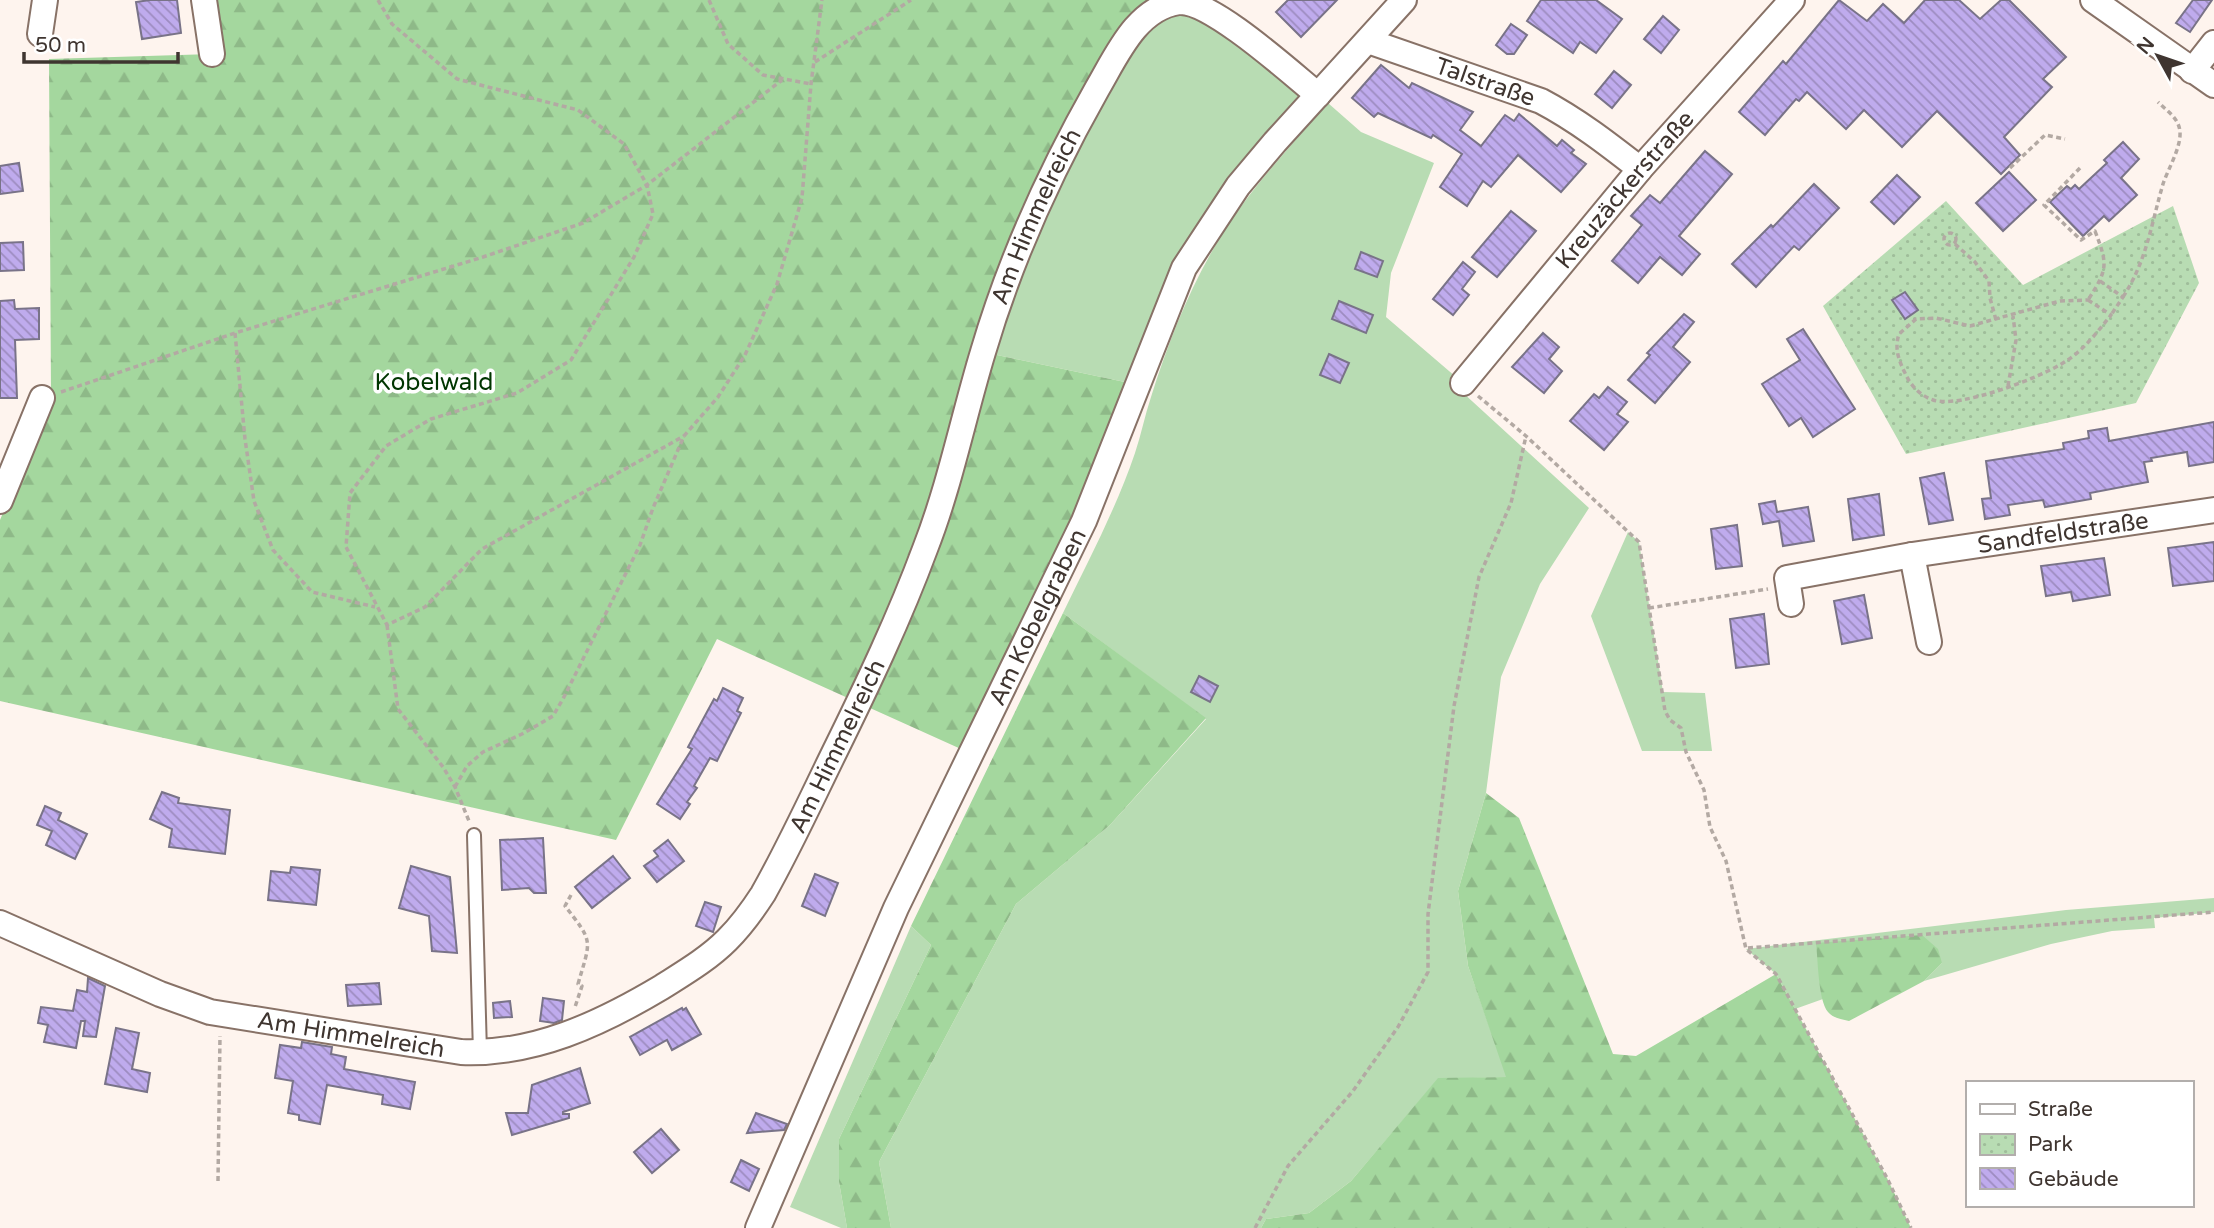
<svg xmlns="http://www.w3.org/2000/svg" width="2214" height="1228" font-family="'Varela Round',sans-serif">
	<defs>
		<pattern id="forest-firs" width="22" height="20" patternUnits="userSpaceOnUse" patternTransform="scale(1.75)"><rect width="22" height="20" fill="#a4d79e"/><path d="M5 1l3.5 6h-7zM16 11l3.5 6h-7z" fill="#8eb988"/></pattern>
		<pattern id="park-dots" width="8" height="8" patternUnits="userSpaceOnUse" patternTransform="scale(1.75)"><rect width="8" height="8" fill="#b8dcb3"/><path d="M2 2h.1M6 6h.1" fill="none" stroke="#9fbd9a" stroke-width="1.8" stroke-linecap="round"/></pattern>
		<pattern id="building-back-hatch" width="6" height="6" patternUnits="userSpaceOnUse" patternTransform="scale(1.75)"><rect width="6" height="6" fill="#bfabed"/><path d="M-1 5l2 2M0 0l6 6M5-1l2 2" fill="none" stroke="#9d8cc0"/></pattern>
	</defs>
	<rect width="100%" height="100%" fill="#fef4ee"/>
	<g fill="#b8dcb3">
		<polygon points="1179,2 1318,95 1238,186 1139,385 983,352 1123,44"/>
		<path d="M 1328,103 L 1361,132 L 1434,163 L 1391,273 L 1386,317 L 1463,383 L 1461,391 L 1589,508 L 1540,584 L 1501,677 L 1486,793 L 1458,891 L 1468,966 L 1507,1077 L 1438,1079 L 1351,1181 L 1309,1213 L 1266,1219 L 1261,1228 L 891,1228 L 879,1162 L 1016,904 L 1110,825 L 1206,719 L 1063,613 C 1088,561 1116,509 1135,453 C 1141,435 1145,415 1151,397 C 1168,343 1189,289 1218,241 C 1248,191 1290,147 1328,103 Z"/>
		<polygon points="1628,532 1639,542 1663,692 1705,693 1712,751 1642,751 1591,616"/>
		<polygon points="2214,898 2214,912 2154,918 2155,928 2112,931 2051,944 1924,981 1942,963 1817,943 1823,999 1795,1009 1776,974 1746,949 2066,910"/>
		<polygon points="911,926 931,945 839,1139 839,1182 847,1228 841,1228 790,1207"/>
	</g>
	<g fill="url(#forest-firs)">
		<polygon points="204,0 1179,0 1123,44 983,352 1139,385 972,754 717,639 616,840 0,701 0,520 51,396 49,59 212,54"/>
		<polygon points="1063,613 1206,718 1110,825 1016,904 879,1162 891,1228 847,1228 839,1182 839,1139 931,945 911,926"/>
		<polygon points="1486,793 1519,818 1613,1054 1636,1056 1776,974 1887,1178 1911,1228 1261,1228 1266,1219 1309,1213 1351,1181 1438,1078 1506,1077 1468,966 1458,891"/>
		<path d="M 1922,935 L 1938,949 L 1942,963 L 1924,981 L 1849,1021 C 1841,1019 1833,1018 1828,1012 C 1818,1000 1818,959 1816,943 Z"/>
	</g>
	<polygon fill="url(#park-dots)" points="1946,201 2023,285 2173,206 2199,283 2136,403 1906,454 1823,306"/>
	<g fill="url(#building-back-hatch)" stroke="#797388" stroke-width="2">
		<polygon points="150,0 177,0 181,33 142,39 136,2"/>
		<polygon points="1288,0 1337,0 1301,37 1276,12"/>
		<polygon points="1541,0 1596,0 1622,19 1596,53 1580,42 1573,53 1527,21"/>
		<polygon points="1839,0 1867,21 1883,4 1904,23 1925,0 1959,0 1980,19 2001,0 2009,0 2066,57 2043,79 2052,87 2004,137 2020,155 2001,174 1937,111 1902,147 1864,110 1846,129 1807,92 1799,101 1796,99 1765,135 1739,112 1783,61 1786,64"/>
		<polygon points="2193,0 2212,0 2190,32 2176,23"/>
		<polygon points="1663,16 1679,30 1661,53 1644,39"/>
		<polygon points="1511,24 1527,35 1514,54 1507,54 1496,45"/>
		<polygon points="1381,65 1409,88 1412,83 1473,112 1460,130 1481,146 1505,115 1514,121 1519,114 1557,146 1562,140 1574,150 1571,153 1586,164 1561,192 1518,155 1491,187 1483,181 1467,206 1440,187 1462,154 1433,135 1431,138 1378,113 1374,117 1352,98"/>
		<polygon points="1614,71 1631,85 1612,108 1595,94"/>
		<polygon points="2123,142 2139,159 2121,178 2137,195 2109,221 2104,216 2083,236 2050,202 2067,186 2071,189 2075,185 2079,189 2107,163 2104,160"/>
		<polygon points="1705,151 1732,174 1679,236 1700,254 1682,275 1660,257 1638,283 1612,261 1642,225 1631,216 1650,195 1660,203"/>
		<polygon points="19,163 23,191 0,194 0,166"/>
		<polygon points="2009,172 2036,200 2003,231 1976,203"/>
		<polygon points="1897,175 1920,197 1894,224 1871,202"/>
		<polygon points="1814,184 1839,208 1799,250 1794,246 1756,287 1732,264 1771,225 1773,227"/>
		<polygon points="1511,211 1536,231 1497,277 1472,257"/>
		<polygon points="23,242 24,270 0,271 0,243"/>
		<polygon points="1361,252 1383,261 1377,277 1355,269"/>
		<polygon points="1463,262 1475,272 1462,289 1469,295 1453,315 1433,299"/>
		<polygon points="1905,292 1918,310 1905,319 1892,300"/>
		<polygon points="14,300 15,309 39,308 39,339 15,340 17,398 0,398 0,301"/>
		<polygon points="1339,301 1373,315 1366,333 1332,319"/>
		<polygon points="1684,314 1694,322 1673,347 1690,362 1655,403 1628,380 1650,355 1647,353"/>
		<polygon points="1803,329 1855,409 1813,437 1801,418 1789,426 1762,384 1800,360 1787,339"/>
		<polygon points="1543,333 1559,347 1549,359 1562,371 1544,393 1512,367"/>
		<polygon points="1329,354 1349,363 1340,383 1320,375"/>
		<polygon points="1608,387 1627,402 1617,414 1628,422 1604,450 1570,421 1594,394 1599,398"/>
		<polygon points="2214,422 2214,462 2189,466 2187,452 2151,458 2152,461 2144,462 2148,482 2090,493 2091,499 2045,507 2043,500 2008,505 2010,515 1985,519 1982,499 1991,498 1986,461 2064,449 2063,443 2089,438 2088,431 2107,428 2109,441"/>
		<polygon points="1944,473 1953,520 1929,524 1920,478"/>
		<polygon points="1879,494 1884,535 1853,540 1848,499"/>
		<polygon points="1775,501 1777,512 1808,507 1814,541 1783,546 1779,521 1763,524 1759,504"/>
		<polygon points="1737,525 1742,566 1716,569 1711,529"/>
		<polygon points="2214,542 2214,581 2173,586 2168,548"/>
		<polygon points="2104,558 2110,595 2073,601 2071,592 2046,596 2041,566"/>
		<polygon points="1864,595 1872,638 1842,644 1834,601"/>
		<polygon points="1764,614 1769,664 1736,668 1730,619"/>
		<polygon points="1199,676 1218,686 1210,702 1191,692"/>
		<polygon points="723,688 743,698 737,711 741,713 717,761 710,758 694,786 697,788 687,802 690,804 680,819 657,804 692,749 688,747 714,699 717,701"/>
		<polygon points="162,792 179,798 178,803 230,810 225,854 169,847 172,829 150,819"/>
		<polygon points="45,806 61,813 58,820 87,834 75,859 46,845 52,831 37,825"/>
		<polygon points="543,838 546,893 534,893 529,888 502,890 500,840"/>
		<polygon points="668,840 684,861 657,882 644,866 658,856 654,851"/>
		<polygon points="613,856 630,878 592,908 575,887"/>
		<polygon points="411,866 450,877 457,953 432,951 429,916 399,908"/>
		<polygon points="291,867 320,870 316,905 268,900 271,871 290,873"/>
		<polygon points="815,874 838,883 825,916 802,906"/>
		<polygon points="705,902 721,907 713,932 696,926"/>
		<polygon points="88,978 105,986 96,1037 83,1036 85,1021 81,1021 76,1048 44,1042 48,1025 38,1023 41,1007 73,1011 77,990 87,992"/>
		<polygon points="379,983 381,1004 348,1006 346,985"/>
		<polygon points="543,998 564,1001 562,1020 554,1023 540,1021"/>
		<polygon points="510,1001 512,1017 494,1018 493,1003"/>
		<polygon points="682,1008 683,1010 686,1008 701,1034 672,1050 667,1040 640,1055 630,1037"/>
		<polygon points="116,1028 139,1033 132,1069 150,1073 147,1092 105,1084"/>
		<polygon points="302,1042 332,1047 331,1054 346,1057 344,1069 415,1082 410,1109 382,1104 383,1095 327,1085 320,1124 299,1120 299,1115 288,1113 293,1081 275,1078 280,1045 301,1048"/>
		<polygon points="580,1068 590,1103 563,1112 563,1114 569,1114 569,1118 512,1135 506,1113 528,1113 532,1085"/>
		<polygon points="756,1113 787,1124 784,1130 747,1133"/>
		<polygon points="661,1129 679,1150 652,1173 634,1152"/>
		<polygon points="741,1160 759,1169 749,1191 731,1182"/>
	</g>
	<g fill="none" stroke-linecap="round" stroke-linejoin="round">
		<defs>
			<polyline id="lane" points="474,835 480,1053"/>
			<g id="street">
				<polyline points="204,0 212,54"/>
				<polyline points="2093,0 2214,85"/>
				<polyline points="40,34 45,0"/>
				<path id="s1" d="M 1368,41 L 1541,101 C 1577,120 1608,144 1640,169"/>
				<polyline points="2192,71 2214,43"/>
				<path id="s2" d="M 1463,383 L 1640,169 L 1792,0"/>
				<polyline points="0,501 42,398"/>
				<polyline points="1912,555 1929,642"/>
				<path id="s3" d="M 1791,604 L 1787,578 L 1912,555 L 2214,510"/>
				<path id="s4" d="M 0,923 L 160,994 L 210,1012 L 461,1052 C 534,1055 600,1024 662,987 C 684,973 708,959 727,940 C 741,926 752,911 763,894 C 789,848 811,800 834,753 C 867,686 899,619 925,549 C 950,485 963,418 983,352 C 1010,260 1050,172 1097,89 C 1116,57 1136,8 1179,2 C 1211,0 1291,73 1318,95"/>
				<path id="s5" d="M 758,1228 L 896,908 L 1084,521 L 1184,268 L 1238,186 L 1275,142 L 1404,0"/>
			</g>
		</defs>
		<use href="#lane" stroke="#887267" stroke-width="16"/>
		<use href="#street" stroke="#887267" stroke-width="28"/>
		<g stroke="#b3a9a3" stroke-width="3.5" stroke-dasharray="5 3.5" stroke-linecap="butt">
			<polyline points="378,0 392,24 457,79 578,110 624,144 647,185 653,214 634,257 571,360 517,393 431,419 386,446 350,493 346,547 387,625 425,607 482,549 684,436"/>
			<polyline points="709,0 728,44 763,75 811,84"/>
			<polyline points="815,62 911,0"/>
			<polyline points="2010,168 2045,135 2065,139"/>
			<path d="M 2080,168 L 2044,205 L 2081,240 L 2095,231 C 2108,265 2108,269 2088,300"/>
			<circle cx="1950" cy="239" r="6"/>
			<polyline points="1955,244 1975,262 1989,281 1990,298 1996,320"/>
			<polyline points="2100,281 2123,297 2111,315"/>
			<path d="M 2123,297 C 2147,260 2151,225 2163,184 C 2168,169 2181,148 2180,132 C 2179,118 2167,111 2158,102"/>
			<path d="M 2088,300 L 2111,315 C 2098,331 2084,350 2066,361 C 2043,377 1959,409 1933,400 C 1921,396 1911,386 1906,375 C 1899,361 1894,349 1899,334 L 1916,319 L 1936,318 L 1970,326 L 2060,301 Z"/>
			<polyline points="235,333 245,439 254,501 273,550 312,592 375,607"/>
			<polyline points="2008,386 2016,340 2013,316"/>
			<polyline points="61,392 235,333 483,257 583,223 647,185 782,80"/>
			<polyline points="1478,396 1526,436 1639,542 1665,711 1670,720 1681,728 1686,752 1704,790 1710,827 1726,861 1746,949 1776,974 1887,1178 1911,1228"/>
			<polyline points="1649,608 1768,589"/>
			<polyline points="387,625 398,709 443,767 455,787 469,821"/>
			<polyline points="455,787 467,766 483,752 522,734 553,716 564,697 640,545 653,508 684,436 718,397 745,355 777,284 802,198 811,84 822,0"/>
			<path d="M 571,895 L 565,906 C 594,943 591,939 578,984 L 582,986 L 575,1007"/>
			<polyline points="1748,948 2214,912"/>
			<polyline points="218,1181 220,1036"/>
			<polyline points="1255,1228 1288,1166 1353,1091 1398,1027 1428,972 1428,914 1454,706 1479,577 1511,503 1526,436"/>
		</g>
		<use href="#lane" stroke="#fff" stroke-width="12"/>
		<use href="#street" stroke="#fff" stroke-width="24"/>
	</g>
	<g text-anchor="middle" stroke-width="7" stroke-linejoin="round" paint-order="stroke">
		<g font-size="24" fill="#3f3530" stroke="#fff">
			<text dy="8" stroke="none"><textPath href="#s1" startOffset="124">Talstraße</textPath></text>
			<text dy="8" stroke="none"><textPath href="#s2" startOffset="252">Kreuzäckerstraße</textPath></text>
			<text dy="8" stroke="none"><textPath href="#s4" startOffset="1568">Am Himmelreich</textPath></text>
			<text dy="8" stroke="none"><textPath href="#s3" startOffset="306">Sandfeldstraße</textPath></text>
			<text dy="8" stroke="none"><textPath href="#s5" startOffset="672">Am Kobelgraben</textPath></text>
			<text dy="8" stroke="none"><textPath href="#s4" startOffset="1001">Am Himmelreich</textPath></text>
			<text dy="8" stroke="none"><textPath href="#s4" startOffset="371">Am Himmelreich</textPath></text>
		</g>
		<g font-size="24" fill="#003500" stroke="#fff">
			<text x="434" y="390">Kobelwald</text>
		</g>
	</g>
	<rect x="1966" y="1081" width="228" height="126" fill="#ffffff" stroke="#b2aeac" stroke-width="2"/>
	<rect x="1980" y="1104" width="35" height="10" fill="#ffffff" stroke="#b2aeac" stroke-width="2"/>
	<text x="2028" y="1116" font-size="21" fill="#3f3530">Straße</text>
	<rect x="1980" y="1134" width="35" height="21" fill="url(#park-dots)" stroke="#b2aeac" stroke-width="2"/>
	<text x="2028" y="1151" font-size="21" fill="#3f3530">Park</text>
	<rect x="1980" y="1168" width="35" height="21" fill="url(#building-back-hatch)" stroke="#b2aeac" stroke-width="2"/>
	<text x="2028" y="1186" font-size="21" fill="#3f3530">Gebäude</text>
	<g transform="translate(2158 56) rotate(310)" stroke="#ffffff" stroke-width="5" paint-order="stroke">
	<path d="M0-5L12 26L0 18L-12 26Z" fill="#3f3530"/>
	<text y="-10" font-size="19" font-weight="bold" text-anchor="middle" fill="#3f3530">N</text>
	</g>
	<path d="M24 52v10h154v-10" fill="none" stroke="#3f3530" stroke-width="3.5"/>
	<text x="35" y="52" font-size="21" fill="#3f3530" stroke="#ffffff" stroke-width="5" paint-order="stroke">50 m</text>
</svg>
